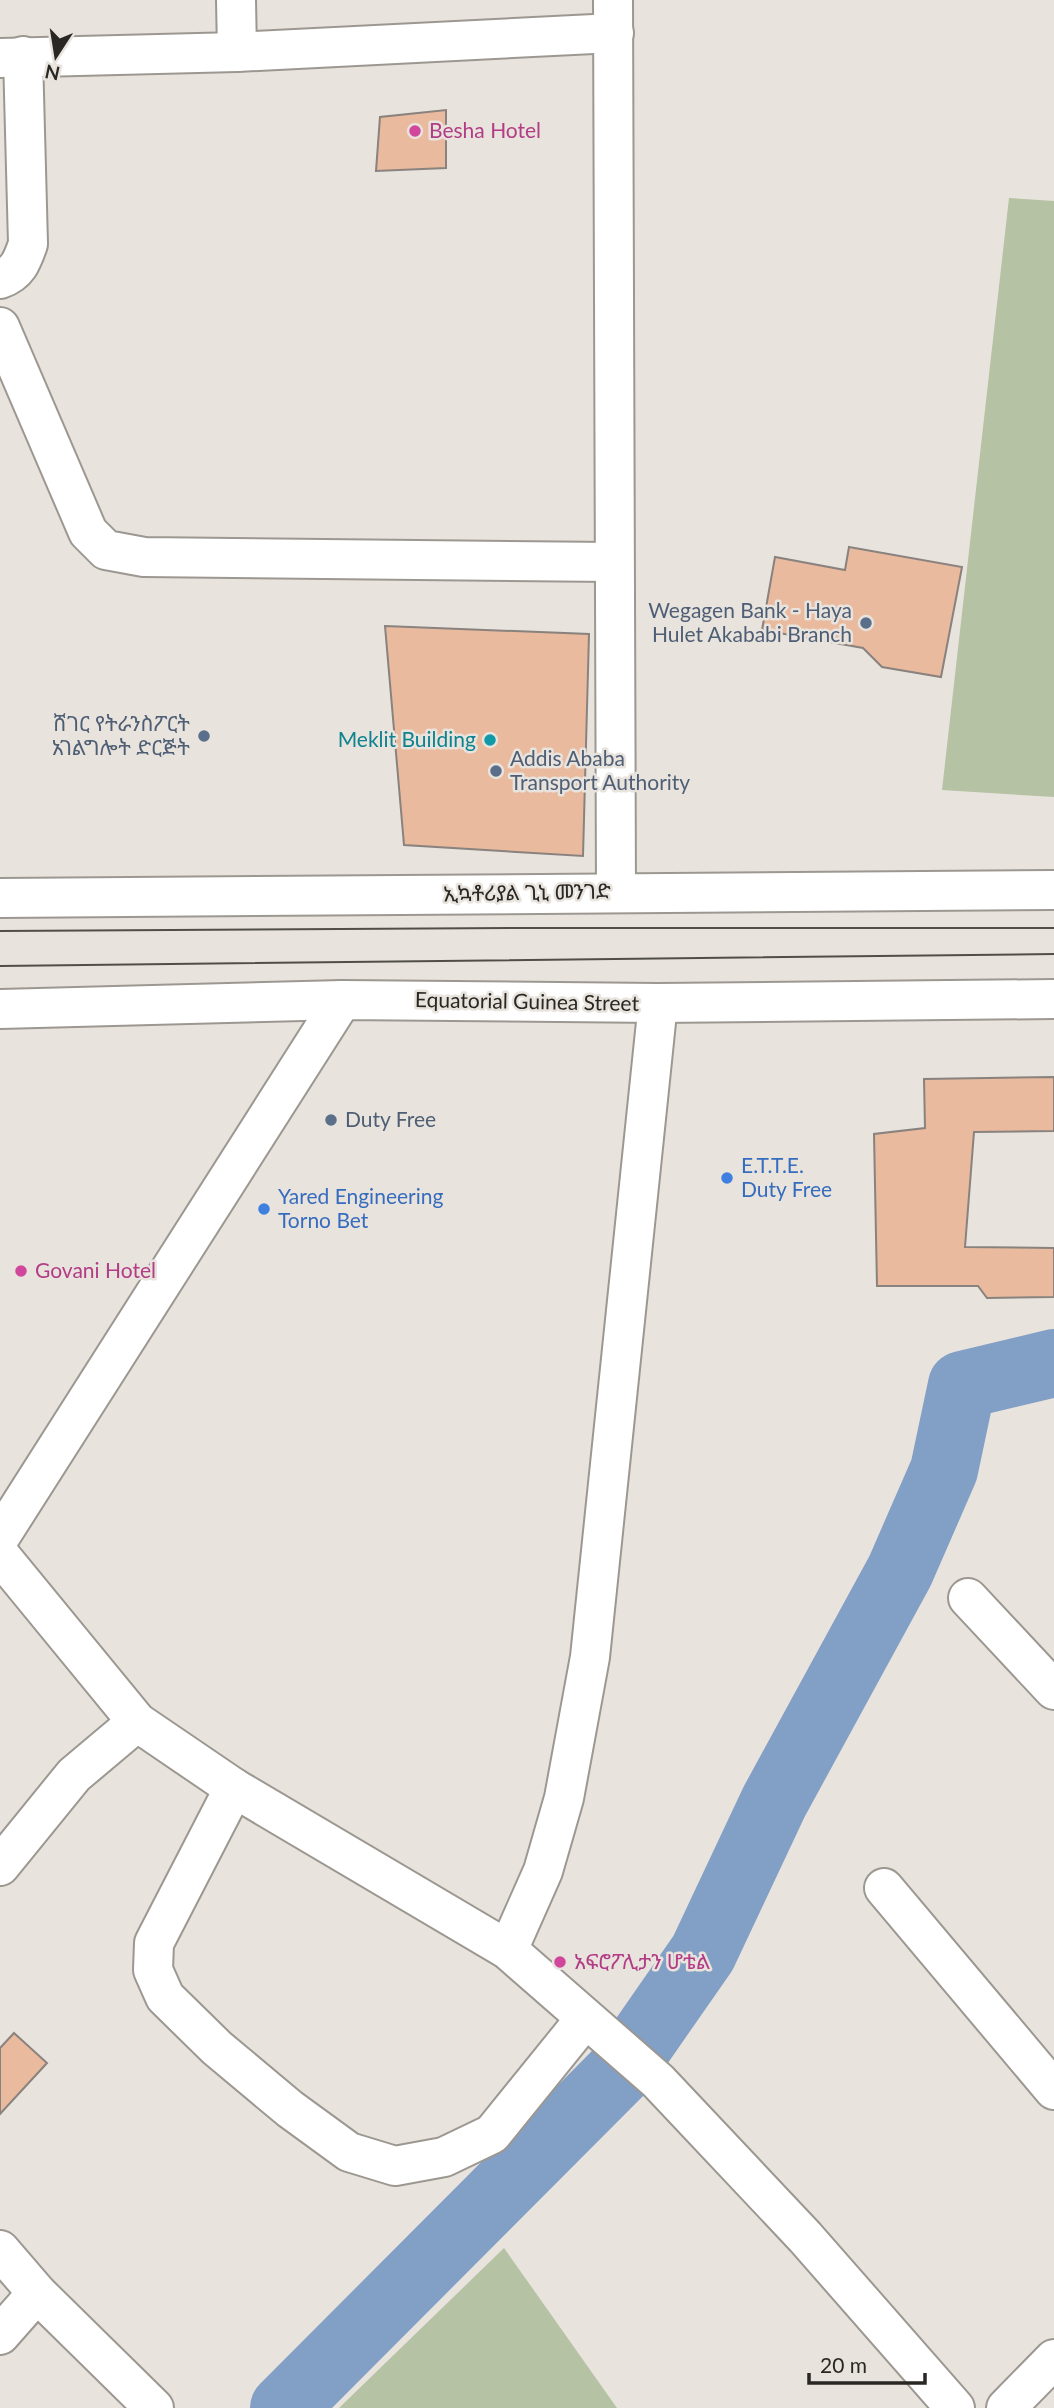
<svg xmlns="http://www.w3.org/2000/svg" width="1054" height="2408" font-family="Lato,'Noto Sans Ethiopic',sans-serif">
	<rect width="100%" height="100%" fill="#e8e3dc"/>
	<g fill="#b5c2a4">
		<polygon points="1009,198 1054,201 1054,797 942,790"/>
		<polygon points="504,2248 617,2408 339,2408"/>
	</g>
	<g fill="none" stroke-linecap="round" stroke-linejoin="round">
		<polyline stroke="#829fc6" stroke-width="68" points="284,2408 623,2068 703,1953 774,1802 900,1571 944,1470 962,1385 1054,1363"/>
	</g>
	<g fill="#e9ba9e" stroke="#89827e" stroke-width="2">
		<polygon points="446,110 446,168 376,171 380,117"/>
		<polygon points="849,547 962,567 941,677 882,667 863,648 762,630 775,557 845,570"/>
		<polygon points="385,626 589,634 583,856 404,845"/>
		<polygon points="1054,1077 1054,1131 974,1132 965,1247 1054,1248 1054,1297 987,1298 978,1286 877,1286 874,1134 925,1128 924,1079"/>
		<polygon points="14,2033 47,2063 0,2114 0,2048"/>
	</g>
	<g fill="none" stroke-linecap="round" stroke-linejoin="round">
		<defs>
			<g id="minor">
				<polyline points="236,0 237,52"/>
				<polyline points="613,0 616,892"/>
				<polyline points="0,58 237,52 614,33"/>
				<path d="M 0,279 C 18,273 22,261 28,244 L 23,56"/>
				<polyline points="0,327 88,532 106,550 144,557 613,562"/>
				<polyline points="0,1537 342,1000"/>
				<polyline points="0,1555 137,1722 234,1788 508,1950 658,2081 805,2237 955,2408"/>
				<polyline points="968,1598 1054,1690"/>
				<polyline points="234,1788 154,1943 153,1970 165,1997 217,2048 290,2109 349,2152 395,2166 444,2157 492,2134 585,2019"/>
				<polyline points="0,1866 74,1775 137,1722"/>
				<polyline points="884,1888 1054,2090"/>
				<polyline points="508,1950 543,1871 564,1798 590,1657 658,1003"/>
				<polyline points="0,2250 37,2293 154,2408"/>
				<polyline points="0,2335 37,2293"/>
				<polyline points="1006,2408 1054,2359"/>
			</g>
			<g id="major">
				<polyline points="0,898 1054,890"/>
				<polyline points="0,1009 342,1000 658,1003 1054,999"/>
			</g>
		</defs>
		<use href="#minor" stroke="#9c9891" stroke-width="42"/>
		<use href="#major" stroke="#9c9891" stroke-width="42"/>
		<use href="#minor" stroke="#fff" stroke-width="38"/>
		<use href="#major" stroke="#fff" stroke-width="38"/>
		<g stroke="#514e4a" stroke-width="2">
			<polyline points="0,931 516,928 1054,928"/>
			<polyline points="0,966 1054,954"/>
		</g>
	</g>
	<g fill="#d1479c" stroke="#e8e3dc" stroke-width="2.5">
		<circle cx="415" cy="131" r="7"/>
		<circle cx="21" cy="1271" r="7"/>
		<circle cx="560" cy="1962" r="7"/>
	</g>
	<g fill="#5c6f8a" stroke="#e8e3dc" stroke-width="2.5">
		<circle cx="866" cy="623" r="7"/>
		<circle cx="204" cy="736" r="7"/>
		<circle cx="496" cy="771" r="7"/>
		<circle cx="331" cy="1120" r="7"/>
	</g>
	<circle fill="#0f9aa8" stroke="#e8e3dc" stroke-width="2.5" cx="490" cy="740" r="7"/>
	<g fill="#3f7fe0" stroke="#e8e3dc" stroke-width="2.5">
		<circle cx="727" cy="1178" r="7"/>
		<circle cx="264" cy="1209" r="7"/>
	</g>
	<g text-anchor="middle" stroke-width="5" stroke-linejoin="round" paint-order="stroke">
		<g font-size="21" fill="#b23c85" stroke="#e8e3dc" text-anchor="start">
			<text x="429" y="138">Besha Hotel</text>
			<text x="35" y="1278">Govani Hotel</text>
			<text x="574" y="1969">አፍሮፖሊታን ሆቴል</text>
		</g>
		<g font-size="21" fill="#4e5e75" stroke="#e8e3dc" text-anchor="end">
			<text x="852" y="618">Wegagen Bank - Haya<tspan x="852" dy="24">Hulet Akababi Branch</tspan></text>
			<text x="190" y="731">ሸገር የትራንስፖርት<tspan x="190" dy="24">አገልግሎት ድርጅት</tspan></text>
			<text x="510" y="766" text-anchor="start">Addis Ababa<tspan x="510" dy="24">Transport Authority</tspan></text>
			<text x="345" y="1127" text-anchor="start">Duty Free</text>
		</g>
		<g font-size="21" fill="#0d838f" stroke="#e8e3dc" text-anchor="end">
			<text x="476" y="747">Meklit Building</text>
		</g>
		<g font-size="21" fill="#292724" stroke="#e8e3dc">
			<text transform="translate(527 893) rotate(-1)" y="7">ኢኳቶሪያል ጊኒ መንገድ</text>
			<text transform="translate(527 1002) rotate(1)" y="7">Equatorial Guinea Street</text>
		</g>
		<g font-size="21" fill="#366cbe" stroke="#e8e3dc" text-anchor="start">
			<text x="741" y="1173">E.T.T.E.<tspan x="741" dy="24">Duty Free</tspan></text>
			<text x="278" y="1204">Yared Engineering<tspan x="278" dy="24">Torno Bet</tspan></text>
		</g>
	</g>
	<g transform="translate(56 56) rotate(192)" stroke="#e8e3dc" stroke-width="5" paint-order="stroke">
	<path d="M0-5L12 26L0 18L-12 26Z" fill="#292724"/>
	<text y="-10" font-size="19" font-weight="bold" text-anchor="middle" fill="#292724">N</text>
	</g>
	<path d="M809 2373v10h116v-10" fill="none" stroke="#292724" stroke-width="3.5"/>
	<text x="820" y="2373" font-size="21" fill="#292724" stroke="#e8e3dc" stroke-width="5" paint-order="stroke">20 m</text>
</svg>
